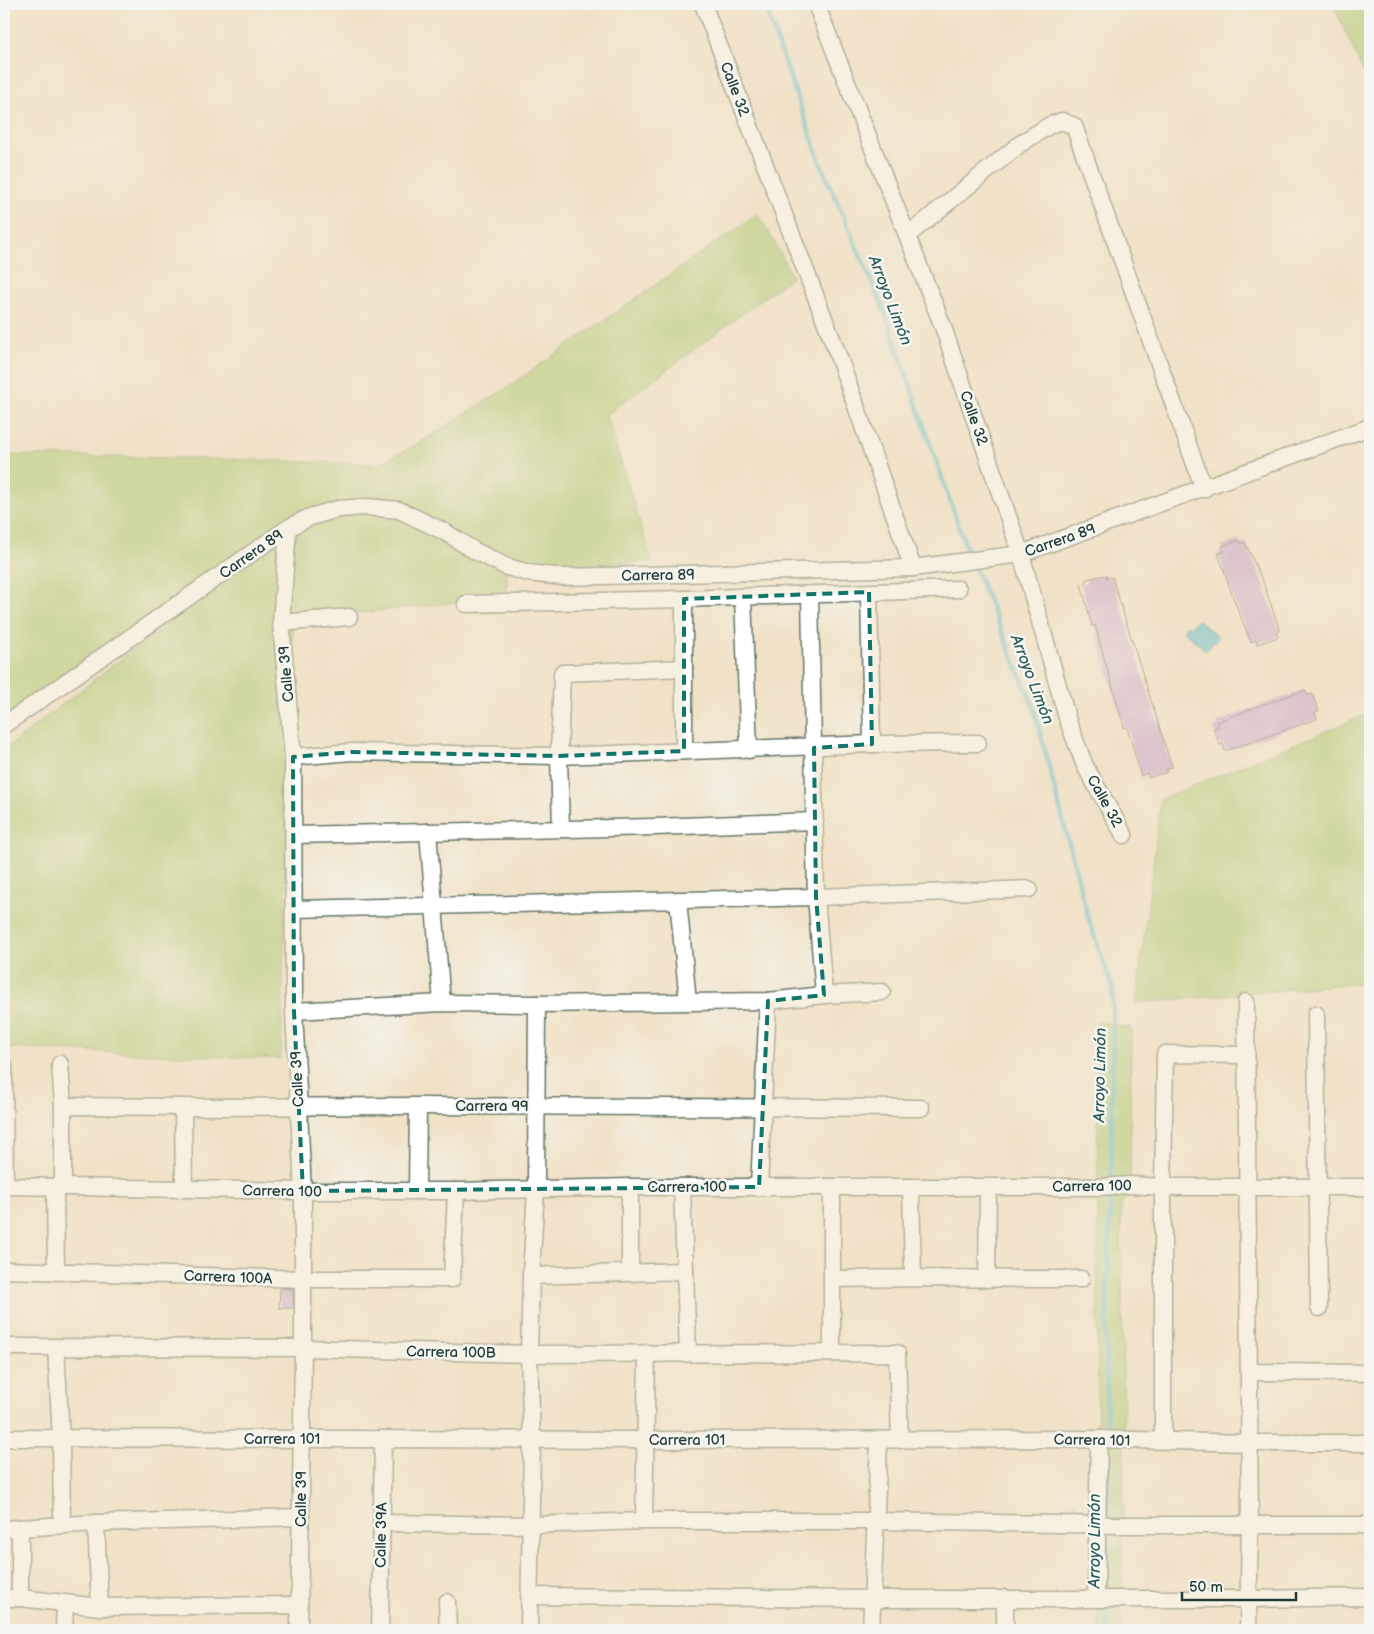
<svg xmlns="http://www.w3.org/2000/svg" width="1374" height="1634" font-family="'Balsamiq Sans',sans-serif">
	<rect width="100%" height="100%" fill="#f6f6f2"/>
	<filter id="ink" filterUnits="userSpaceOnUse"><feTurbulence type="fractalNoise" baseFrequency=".02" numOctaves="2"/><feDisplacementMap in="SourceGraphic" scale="10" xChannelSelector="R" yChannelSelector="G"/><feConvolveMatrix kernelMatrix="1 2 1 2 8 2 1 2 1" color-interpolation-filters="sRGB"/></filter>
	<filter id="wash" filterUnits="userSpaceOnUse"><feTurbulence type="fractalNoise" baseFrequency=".0096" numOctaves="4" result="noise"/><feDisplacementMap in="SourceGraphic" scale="20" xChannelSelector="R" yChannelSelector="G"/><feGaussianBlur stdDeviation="1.12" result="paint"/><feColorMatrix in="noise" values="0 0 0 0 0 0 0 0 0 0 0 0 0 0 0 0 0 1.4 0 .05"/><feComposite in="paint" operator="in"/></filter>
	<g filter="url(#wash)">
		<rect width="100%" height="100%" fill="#f0e2c7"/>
		<g fill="#a9ca72" stroke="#648453" fill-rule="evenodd">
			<polygon points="1333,4 1370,4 1370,87"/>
			<path d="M 758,214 L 779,250 L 792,277 L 606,415 L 652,562 L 507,567 L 507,597 L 293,620 L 281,1059 L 4,1048 L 4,750 L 261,549 L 4,725 L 4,455 L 186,458 L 379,464 L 416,445 L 502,391 ZM 367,507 L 423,523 L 349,511 Z"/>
			<polygon points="1370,713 1370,982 1136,1003 1161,799"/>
			<path d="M 1097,1022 L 1131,1028 L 1130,1185 L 1121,1206 L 1124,1440 L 1121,1630 L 1098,1630 C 1096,1427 1099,1225 1097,1022 Z"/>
		</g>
		<polygon fill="#54bdd1" stroke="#3a7d82" points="1197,619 1219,638 1206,651 1183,631 1186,625 1190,627"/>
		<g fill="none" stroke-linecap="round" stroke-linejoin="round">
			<g stroke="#54bdd1" stroke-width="4.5">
				<polyline points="764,4 822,167 884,310 966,547 1034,708 1088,918 1113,989 1111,1176 1106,1333 1107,1427"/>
				<polyline points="1107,1452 1108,1521"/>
				<polyline points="1107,1630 1109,1529"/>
			</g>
		</g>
		<g id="blocks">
			<g fill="#bf99d0">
				<polygon points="1239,540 1241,544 1245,542 1263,582 1280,631 1276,632 1278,637 1257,644 1256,640 1251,642 1235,603 1218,553 1224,552 1222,546"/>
				<polygon points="1106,575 1107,578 1112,577 1172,767 1166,769 1167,772 1148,778 1148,773 1141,776 1127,727 1124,728 1095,625 1092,626 1081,584 1087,583 1086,579"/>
				<polygon points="1305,690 1307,695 1312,694 1319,711 1315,712 1317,719 1225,751 1223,744 1220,745 1213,728 1218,727 1217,722 1261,705"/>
				<polygon points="280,1288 293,1289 293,1308 279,1308"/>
			</g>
		</g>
	</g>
	<g filter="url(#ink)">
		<use href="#blocks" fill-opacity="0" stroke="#687767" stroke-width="1"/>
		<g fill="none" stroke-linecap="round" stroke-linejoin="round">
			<defs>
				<g id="street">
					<polyline points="703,4 837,352 913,568"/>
					<polyline points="816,4 942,324 1021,554 1068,721 1085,766 1124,835"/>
					<polyline points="908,235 1020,144 1050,125 1062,121 1074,126 1204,489"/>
					<polyline points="288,528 281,623 293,757 294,1011 303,1191 303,1348 299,1630"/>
					<polyline points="869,592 872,744"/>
					<polyline points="810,595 816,897 824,995"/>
					<polyline points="743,597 749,750"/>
					<polyline points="684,599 684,751"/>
					<polyline points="466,604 684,599 958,589"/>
					<polyline points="281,623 349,617"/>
					<polyline points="4,725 288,528 310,517 338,509 367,507 399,510 445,532 475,551 507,567 529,573 563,577 913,568 1021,554 1370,427"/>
					<polyline points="293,757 352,752 559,756 872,744 978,743"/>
					<polyline points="561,829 559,756 562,673 684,668"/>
					<polyline points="428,832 442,1003"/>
					<polyline points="294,835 655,827 815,821"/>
					<polyline points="678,900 688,1002"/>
					<polyline points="294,909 816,897 1029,889"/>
					<polyline points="1246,1002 1250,1525 1248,1630"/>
					<polyline points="294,1011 442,1003 537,1004 768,1001 824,995 882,992"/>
					<polyline points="1316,1014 1319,1308"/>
					<polyline points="60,1064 63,1106 63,1187"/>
					<polyline points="4,1065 5,1186"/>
					<polyline points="63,1106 183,1107 418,1106 921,1108"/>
					<polyline points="183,1107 184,1189"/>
					<polyline points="4,1186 303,1191 456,1191 630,1187 1099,1187 1130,1185 1163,1187 1370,1187"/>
					<polyline points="55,1187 56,1272"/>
					<polyline points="630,1187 630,1273"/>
					<polyline points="682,1187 688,1353"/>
					<polyline points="759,1187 768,1001"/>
					<polyline points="832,1187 832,1353"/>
					<polyline points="911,1187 913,1277"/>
					<polyline points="417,1191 418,1106"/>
					<polyline points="4,1270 303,1279 452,1279 456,1191"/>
					<polyline points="531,1276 685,1271"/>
					<path d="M 832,1279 C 915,1277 998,1279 1081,1279"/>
					<polyline points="987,1279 988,1187"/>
					<polyline points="4,1347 303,1348 529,1354 897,1353 900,1440"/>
					<polyline points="56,1347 61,1439 62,1525"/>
					<polyline points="1249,1372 1370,1373"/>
					<polyline points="4,1438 646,1440 1099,1439 1249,1443 1370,1443"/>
					<polyline points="1163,1440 1163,1187 1165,1054 1246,1055"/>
					<polyline points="644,1521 647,1353"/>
					<polyline points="96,1523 100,1607"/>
					<polyline points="381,1523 531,1525 644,1521 876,1521 1117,1525 1370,1525"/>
					<polyline points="4,1529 96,1523 301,1517"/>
					<polyline points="529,1596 872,1599 1249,1599 1370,1597"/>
					<polyline points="4,1598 20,1598 100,1607 299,1605"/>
					<polyline points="20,1598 20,1529"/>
					<polyline points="1096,1598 1099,1439"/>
					<polyline points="447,1602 448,1630"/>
					<polyline points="64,1630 65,1604"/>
					<polyline points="380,1630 383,1439"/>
					<polyline points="529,1630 532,1440 529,1354 531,1276 536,1189 537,1004"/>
					<polyline points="871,1630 879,1440"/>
					<polyline points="1005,1630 1005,1598"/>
				</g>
			</defs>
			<use href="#street" stroke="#687767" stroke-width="19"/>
			<use href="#street" stroke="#fff" stroke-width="16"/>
		</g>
	</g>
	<path d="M0 0H1374V1634H0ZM 869,592 L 872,744 L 814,748 L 816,897 L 824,995 L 768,1001 L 759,1187 L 303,1191 L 294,1011 L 293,757 L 352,752 L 559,756 L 684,751 L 684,599 Z" fill="#f0e2c7" fill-opacity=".55" fill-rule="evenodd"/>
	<path fill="none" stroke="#0f766e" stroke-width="4" stroke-dasharray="10 6" stroke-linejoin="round" d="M 869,592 L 872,744 L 814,748 L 816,897 L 824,995 L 768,1001 L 759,1187 L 303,1191 L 294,1011 L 293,757 L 352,752 L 559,756 L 684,751 L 684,599 Z"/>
	<g text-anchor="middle" stroke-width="5" stroke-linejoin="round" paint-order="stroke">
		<g font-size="15" fill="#1f3d34" stroke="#f6f6f2">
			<text transform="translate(735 89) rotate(69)" y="5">Calle 32</text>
			<text transform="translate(974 418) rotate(71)" y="5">Calle 32</text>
			<text transform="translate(1060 540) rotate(-19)" y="5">Carrera 89</text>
			<text transform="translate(251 554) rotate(-35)" y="5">Carrera 89</text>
			<text transform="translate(658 575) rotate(-1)" y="5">Carrera 89</text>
			<text transform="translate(286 674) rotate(-95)" y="5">Calle 39</text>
			<text transform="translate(1105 801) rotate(61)" y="5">Calle 32</text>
			<text transform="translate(297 1079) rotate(-93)" y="5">Calle 39</text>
			<text x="492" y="1111">Carrera 99</text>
			<text transform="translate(1092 1186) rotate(-1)" y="5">Carrera 100</text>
			<text x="687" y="1192">Carrera 100</text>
			<text transform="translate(282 1191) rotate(1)" y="5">Carrera 100</text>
			<text transform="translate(228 1277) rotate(2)" y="5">Carrera 100A</text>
			<text transform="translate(451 1352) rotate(1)" y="5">Carrera 100B</text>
			<text x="282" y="1444">Carrera 101</text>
			<text x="687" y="1445">Carrera 101</text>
			<text transform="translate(1092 1440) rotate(1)" y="5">Carrera 101</text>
			<text transform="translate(301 1499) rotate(-90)" y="5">Calle 39</text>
			<text transform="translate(381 1535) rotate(-89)" y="5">Calle 39A</text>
		</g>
		<g font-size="16" font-style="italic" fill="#2c5d5b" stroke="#f6f6f2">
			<text transform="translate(891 300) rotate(69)" y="6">Arroyo Limón</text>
			<text transform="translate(1033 679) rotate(69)" y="6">Arroyo Limón</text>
			<text transform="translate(1099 1075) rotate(-89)" y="6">Arroyo Limón</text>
			<text transform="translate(1094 1541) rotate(-90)" y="6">Arroyo Limón</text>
		</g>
	</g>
	<rect width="1374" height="1634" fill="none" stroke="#f6f6f2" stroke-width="20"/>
	<path d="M1182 1592v8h114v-8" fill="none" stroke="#1f3d34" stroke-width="2.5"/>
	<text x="1189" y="1592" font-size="15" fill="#1f3d34" stroke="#f6f6f2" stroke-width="4" paint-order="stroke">50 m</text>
</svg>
